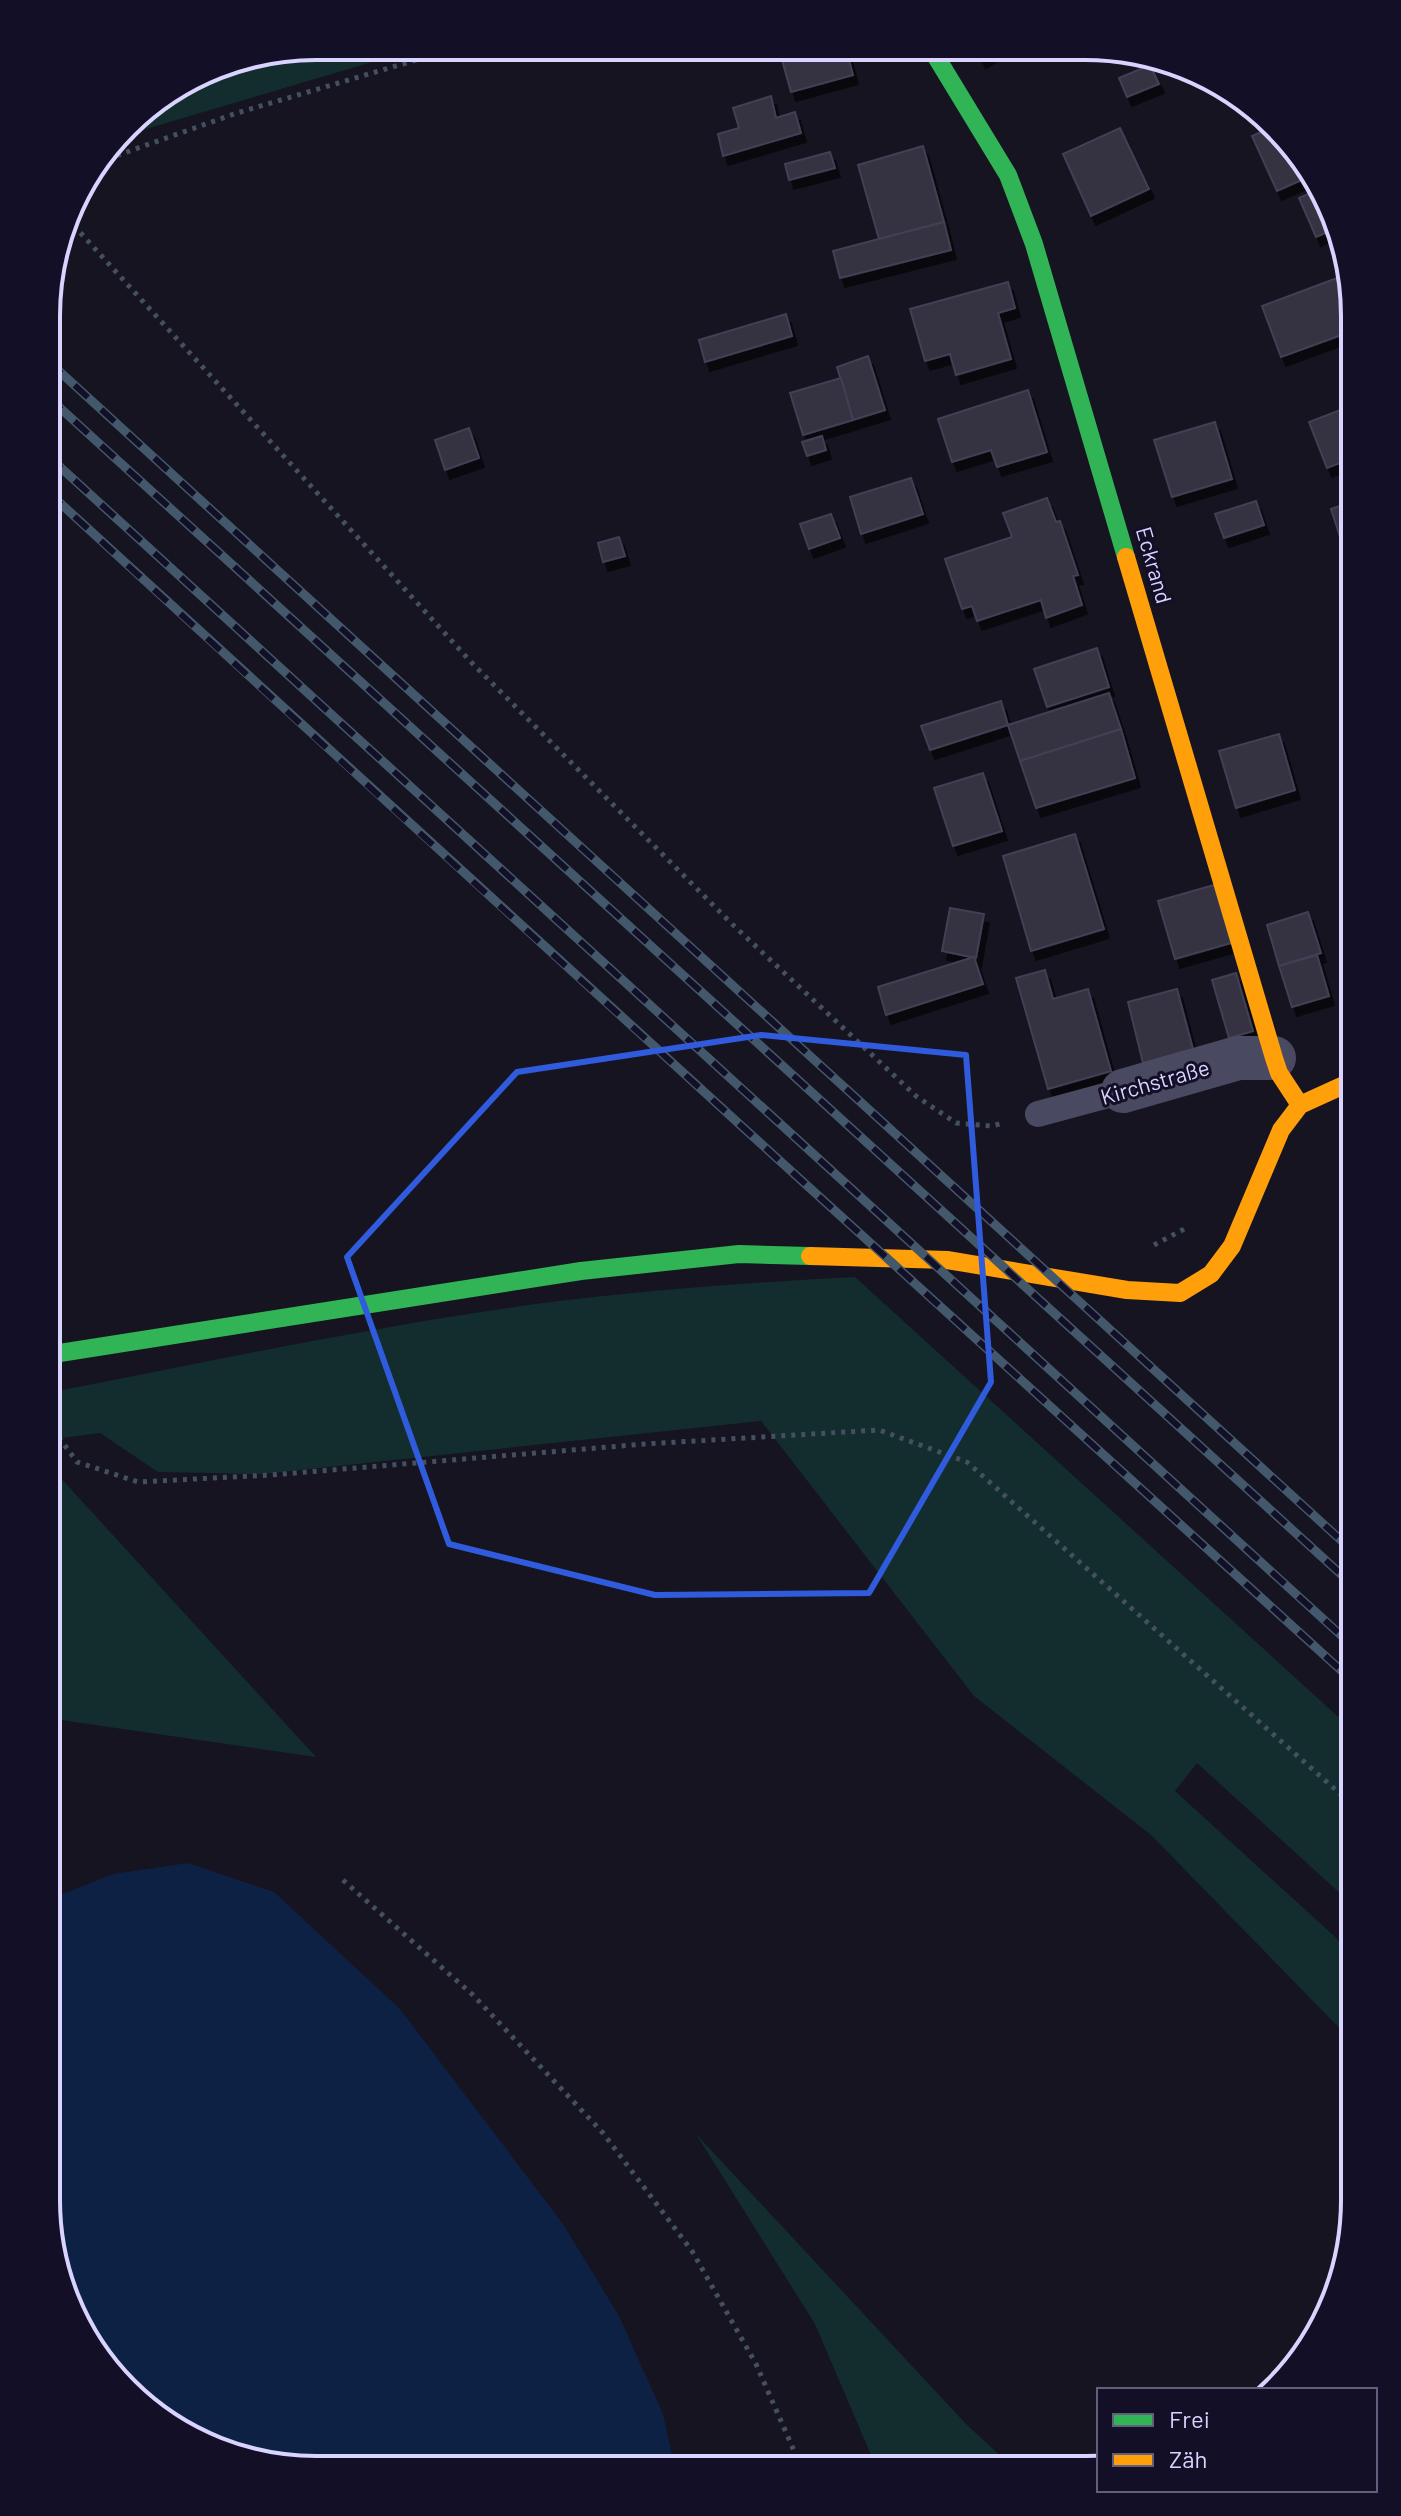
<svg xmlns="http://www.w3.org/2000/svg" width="1401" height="2516" font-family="Barlow,sans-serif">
	<defs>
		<filter id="shadow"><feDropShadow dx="5" dy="9" stdDeviation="0" flood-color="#0009"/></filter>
	</defs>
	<rect width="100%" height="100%" fill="#161421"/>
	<g fill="#132c2d">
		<polygon points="316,46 423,47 146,129 114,144 138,113 213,66"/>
		<path d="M 855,1277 L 1355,1732 L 1354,1906 L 1197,1763 L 1175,1791 L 1333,1935 L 1354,1957 L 1354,2043 L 1151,1835 L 974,1696 L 761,1421 L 262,1474 L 158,1472 L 100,1433 L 47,1440 L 47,1393 C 217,1360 387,1323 559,1301 C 657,1289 756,1282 855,1277 Z"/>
		<polygon points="47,1463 316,1757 47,1718"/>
		<polygon points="696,2134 967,2425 1016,2470 877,2469 815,2324"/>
	</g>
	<polygon fill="#0d2144" points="188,1863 274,1892 400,2009 563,2224 619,2316 663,2414 675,2469 280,2468 197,2442 138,2403 60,2287 46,2200 46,1901 113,1874"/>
	<g fill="#343243" stroke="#433f54" stroke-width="2" filter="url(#shadow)">
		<polygon points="779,49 846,49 853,75 791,92"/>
		<polygon points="976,50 996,50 981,59"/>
		<polygon points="1150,65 1159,84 1127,97 1119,78"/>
		<polygon points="771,96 776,118 795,112 801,133 723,156 718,134 739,128 733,108"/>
		<polygon points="1272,127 1306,178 1277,191 1252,136"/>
		<polygon points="1120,128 1149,189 1091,216 1063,154"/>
		<polygon points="923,146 944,222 879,239 858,165"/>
		<polygon points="830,152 835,168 789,180 785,164"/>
		<polygon points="1315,191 1339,227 1316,237 1299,198"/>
		<polygon points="944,222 951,250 840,278 833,251"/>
		<polygon points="1348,274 1355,330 1281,357 1262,306"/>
		<polygon points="1008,282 1015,308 998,313 1011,359 956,375 950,354 925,361 910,309"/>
		<polygon points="786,314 792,336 705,362 699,340"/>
		<polygon points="868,356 885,410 853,420 837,367"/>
		<polygon points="841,378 853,420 803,435 790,393"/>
		<polygon points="1028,390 1047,452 997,467 991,450 952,462 938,419"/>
		<polygon points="1343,409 1355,439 1355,457 1327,468 1309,422"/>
		<polygon points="1215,422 1232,479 1172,497 1154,440"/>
		<polygon points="469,428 479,458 445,470 435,440"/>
		<polygon points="822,436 826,450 807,456 802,442"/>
		<polygon points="911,478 923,514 861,534 850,497"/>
		<polygon points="1047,498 1056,522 1060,521 1078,575 1073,576 1082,605 1046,618 1041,600 977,621 972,606 962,609 945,559 1012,537 1003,513"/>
		<polygon points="1256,501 1264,525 1224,538 1215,514"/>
		<polygon points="1355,501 1355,583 1331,509"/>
		<polygon points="831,514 840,538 809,549 800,524"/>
		<polygon points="619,537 625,556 603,562 598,543"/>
		<polygon points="1097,648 1109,687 1047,707 1034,669"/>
		<polygon points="1355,684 1355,734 1341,688"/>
		<polygon points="1109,693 1121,729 1020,761 1008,725"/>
		<polygon points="1001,701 1008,725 930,750 921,726"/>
		<polygon points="1121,729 1135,778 1036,808 1020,761"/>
		<polygon points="1279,734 1295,790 1236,808 1219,751"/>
		<polygon points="983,773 1002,831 953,846 934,788"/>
		<polygon points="1075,834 1104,929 1031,951 1003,856"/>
		<polygon points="1214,885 1231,943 1175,959 1158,901"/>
		<polygon points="950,908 984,914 976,958 942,951"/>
		<polygon points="1308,912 1321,953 1279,966 1267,925"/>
		<polygon points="1317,955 1329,996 1292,1007 1279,966"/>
		<polygon points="974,957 983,984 886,1015 878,987"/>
		<polygon points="1045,970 1053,999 1088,989 1111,1071 1048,1089 1016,978"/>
		<polygon points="1236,973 1253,1031 1229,1038 1212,980"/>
		<polygon points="1177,989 1193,1049 1143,1063 1128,1002"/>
	</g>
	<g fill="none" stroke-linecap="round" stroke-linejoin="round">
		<g stroke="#44505f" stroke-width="5" stroke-dasharray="4 6" stroke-linecap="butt">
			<polyline points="99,164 107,159 237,113 460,47"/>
			<polyline points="67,218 471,662 732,924 916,1096 956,1123 991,1126 1004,1123"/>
			<polyline points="1154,1245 1188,1227"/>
			<polyline points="47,1421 77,1462 138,1482 271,1475 645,1444 879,1430 967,1462 1355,1807"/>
			<polyline points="343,1880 473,1995 603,2133 692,2251 756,2364 802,2469"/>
		</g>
		<polyline stroke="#4a4962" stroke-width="26" points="1038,1114 1123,1091"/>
		<polyline stroke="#4a4962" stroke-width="44" points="1123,1091 1238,1058 1274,1058"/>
		<g stroke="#30b455" stroke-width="18">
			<polyline points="932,50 1008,175 1034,244 1126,557"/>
			<polyline points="47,1355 581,1271 739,1254 810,1256"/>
		</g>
		<g stroke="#ff9f0a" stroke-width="18">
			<polyline points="1126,557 1274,1058 1279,1073 1300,1105"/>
			<polyline points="810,1256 947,1260 1127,1290 1180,1293 1211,1274 1232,1246 1281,1130 1300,1105 1355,1080"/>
		</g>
		<defs>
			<g id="rail">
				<polyline points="48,361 1355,1553"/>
				<polyline points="48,397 1355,1587"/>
				<polyline points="48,456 1355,1648"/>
				<path d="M 48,492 C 481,891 919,1287 1355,1683"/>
			</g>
		</defs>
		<use href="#rail" stroke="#43596b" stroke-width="9"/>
		<use href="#rail" stroke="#130f26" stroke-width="6" stroke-dasharray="18" stroke-linecap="butt"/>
	</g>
	<path fill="none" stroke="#305bdc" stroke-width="6" stroke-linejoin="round" d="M 761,1035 L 966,1055 L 991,1382 L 869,1593 L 655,1595 L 449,1544 L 347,1257 L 517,1072 Z"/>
	<g text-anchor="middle" stroke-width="6" stroke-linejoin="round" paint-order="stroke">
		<g font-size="22" fill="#d9d4ff" stroke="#130f26">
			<text transform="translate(1154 565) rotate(74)" y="8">Eckrand</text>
			<text transform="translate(1155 1082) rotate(-16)" y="8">Kirchstraße</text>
		</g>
	</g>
	<path d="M0 0H1401V2516H0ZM316 60H1085A256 256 0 0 1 1341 316V2200A256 256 0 0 1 1085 2456H316A256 256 0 0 1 60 2200V316A256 256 0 0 1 316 60Z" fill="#130f26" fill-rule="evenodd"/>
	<path fill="none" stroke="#d9d4ff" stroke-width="4" d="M316 60H1085A256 256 0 0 1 1341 316V2200A256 256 0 0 1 1085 2456H316A256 256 0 0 1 60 2200V316A256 256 0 0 1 316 60Z"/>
	<rect x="1097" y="2388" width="280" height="104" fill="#130f26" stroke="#625e7d" stroke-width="2"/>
	<rect x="1113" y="2414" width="40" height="12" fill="#30b455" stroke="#625e7d" stroke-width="2"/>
	<text x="1169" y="2428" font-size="24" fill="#d9d4ff">Frei</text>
	<rect x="1113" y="2454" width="40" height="12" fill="#ff9f0a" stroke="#625e7d" stroke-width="2"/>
	<text x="1169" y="2468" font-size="24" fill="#d9d4ff">Zäh</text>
</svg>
